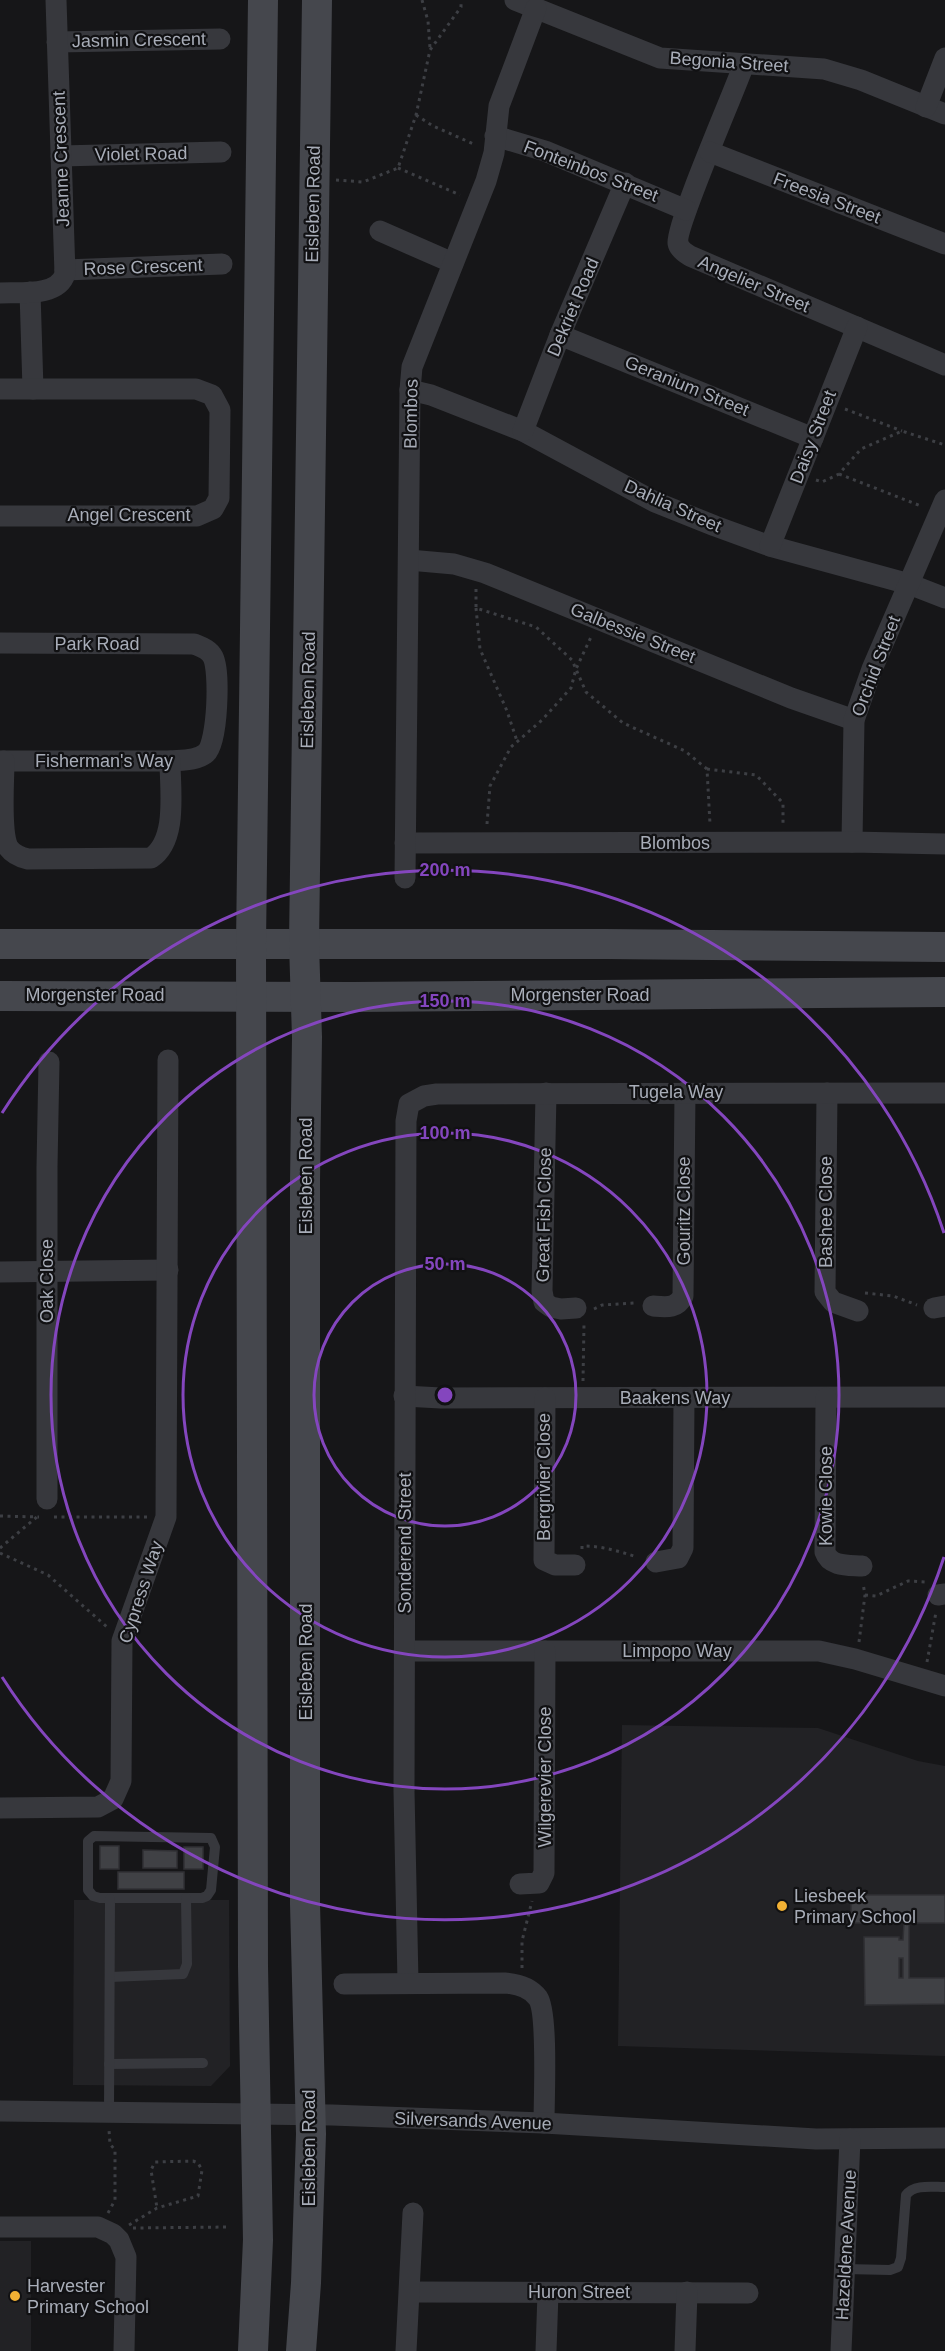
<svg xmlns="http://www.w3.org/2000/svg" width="945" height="2351" font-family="Arial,sans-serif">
	<rect width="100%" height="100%" fill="#161618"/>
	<g fill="#222225">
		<polygon points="622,1725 818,1728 918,1761 945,1766 945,2056 618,2046"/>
		<polygon points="74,1900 229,1900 230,2066 211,2086 73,2085"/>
		<rect x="0" y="2241" width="31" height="110"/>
	</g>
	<g fill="#404145" stroke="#303034" stroke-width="1.5" fill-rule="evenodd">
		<rect x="100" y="1846" width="19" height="23"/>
		<rect x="184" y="1847" width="19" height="22"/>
		<polygon points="143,1850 177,1851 177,1868 143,1868"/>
		<rect x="118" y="1872" width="66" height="17"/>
		<path d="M 851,1895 L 945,1895 L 945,1923 L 909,1923 L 909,1978 L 945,1978 L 945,2004 L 865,2005 L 864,1937 L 899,1937 L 899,1940 L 903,1940 L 904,1923 L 851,1923 ZM 899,1958 L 903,1958 L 903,1978 L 899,1978 Z"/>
	</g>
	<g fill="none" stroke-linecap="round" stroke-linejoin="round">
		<g stroke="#3d3f44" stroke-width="3" stroke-dasharray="3 4.5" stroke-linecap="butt">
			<polyline points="422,0 428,21 430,48"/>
			<polyline points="416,115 433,126 476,145"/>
			<polyline points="398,168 460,195"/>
			<polyline points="336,180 363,182 398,168 416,115 430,50 461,7 461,0"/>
			<polyline points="845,409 902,431"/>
			<polyline points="839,474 921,506"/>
			<polyline points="816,480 822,482 839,474 861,449 902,431 945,445"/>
			<polyline points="476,589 476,608 536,627 572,660 586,692 623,723 685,751 707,769 710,824"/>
			<polyline points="476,608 480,649 507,711 517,741"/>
			<polyline points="707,769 756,775 783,803 783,824"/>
			<polyline points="487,824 490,786 511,747 542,720 571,688 576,669 591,637"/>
			<polyline points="865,1293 893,1296 917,1305"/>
			<polyline points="594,1309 602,1305 634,1303"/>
			<polyline points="583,1381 584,1324"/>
			<polyline points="0,1516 39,1517"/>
			<polyline points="54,1517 147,1517"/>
			<polyline points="0,1548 38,1516"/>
			<path d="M 582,1549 L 582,1546 C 602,1546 618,1551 637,1557"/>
			<polyline points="0,1553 48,1575 107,1627"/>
			<polyline points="865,1595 876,1596 908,1581 925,1582"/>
			<polyline points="859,1642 865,1595 863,1583"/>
			<polyline points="927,1662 936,1612"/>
			<polyline points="522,1968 522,1941 532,1901"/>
			<polyline points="108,2213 115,2200 115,2150 110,2144 109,2130"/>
			<polyline points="129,2225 157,2208 198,2196 202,2170 198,2163 193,2161 155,2162 151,2170 157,2208"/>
			<polyline points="133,2228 230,2227"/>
		</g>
		<g stroke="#37383d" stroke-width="10">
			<polygon points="94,1836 211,1838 215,1847 211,1890 207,1896 202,1898 100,1898 93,1896 88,1890 88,1841"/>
			<polyline points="110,1977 183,1974 187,1964 186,1898"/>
			<polyline points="109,2064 203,2063"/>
			<polyline points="109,2111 110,1899"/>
			<path d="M 845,2269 L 890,2270 L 898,2267 L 901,2258 L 906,2195 C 914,2184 932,2187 945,2187"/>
		</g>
		<g stroke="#37383d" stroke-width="21">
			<polyline points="515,0 660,58 824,69 861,80 945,114"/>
			<polyline points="57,42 220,39"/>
			<path d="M 744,64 C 735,90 675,227 678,243 C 679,249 685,253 690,256 L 945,365"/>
			<polyline points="926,107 945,58"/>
			<polyline points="495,136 545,151 686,210"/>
			<polyline points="710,152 945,244"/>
			<polyline points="61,156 221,152"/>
			<polyline points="380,231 453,263"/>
			<polyline points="65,270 222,264"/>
			<polyline points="30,292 33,389"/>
			<path d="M 0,293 C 20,292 58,297 65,274 L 56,0"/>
			<polyline points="560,335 813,438"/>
			<polyline points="0,389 196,389 212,395 220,410 219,498 213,509 197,516 0,516"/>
			<polyline points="410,390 431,395 523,431 655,502 715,526 770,546 909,584 945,598"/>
			<polyline points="523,431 560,335 625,183"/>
			<polyline points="770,546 857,327"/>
			<polyline points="409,560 454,564 485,573 791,698 854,720"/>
			<path d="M 0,643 L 194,644 C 201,647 209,649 213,657 C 220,671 218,742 206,753 C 197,761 182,760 170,761 L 0,761"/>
			<path d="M 4,761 C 4,781 0,831 8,847 C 12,853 20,857 28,859 L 151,858 C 178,840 170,790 170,761"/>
			<polyline points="852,842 854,720 872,669 945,500"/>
			<polyline points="405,843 852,842 945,844"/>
			<polyline points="405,878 410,390 412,367 486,181 494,153 499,106 536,8"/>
			<polyline points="546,1093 542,1291 544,1302 551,1307 561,1309 576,1308"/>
			<polyline points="827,1093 825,1292 833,1302 858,1311"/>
			<polyline points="0,1272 168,1270"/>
			<path d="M 653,1306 C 666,1307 677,1309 683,1296 L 685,1092"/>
			<polyline points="934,1308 945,1306"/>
			<polyline points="404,1396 441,1398 945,1397"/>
			<polyline points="545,1398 544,1560 555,1565 575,1565"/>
			<path d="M 826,1398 L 825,1552 C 830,1567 849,1565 862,1566"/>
			<polyline points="47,1499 47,1167 49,1062"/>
			<polyline points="656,1562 678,1558 683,1548 684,1398"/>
			<polyline points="938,1595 945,1594"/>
			<polyline points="405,1651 819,1651 855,1659 945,1686"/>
			<polyline points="0,1808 98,1807 113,1799 121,1781 122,1641 166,1517 168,1060"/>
			<polyline points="520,1884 539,1883 544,1873 545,1651"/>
			<polyline points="408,1982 404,1791 406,1121 409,1104 424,1096 437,1094 945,1093"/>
			<path d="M 344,1984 L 505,1983 C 518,1984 530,1987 538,1998 C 548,2013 544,2100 544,2123"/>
			<polyline points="0,2111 332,2115 544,2123 816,2139 945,2138"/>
			<polyline points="0,2227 98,2227 113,2234 119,2240 126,2257 124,2351"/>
			<polyline points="410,2292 748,2293"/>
			<polyline points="406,2351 413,2213"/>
			<polyline points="546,2351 548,2293"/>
			<polyline points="685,2351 687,2292"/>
			<polyline points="841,2351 850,2139"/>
		</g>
		<g stroke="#45474d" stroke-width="30">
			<polyline points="0,944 606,944 945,947"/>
			<polyline points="0,996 353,997 945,992"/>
			<polyline points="253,2351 258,2240 253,1966 251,944 263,0"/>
			<polyline points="301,2351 306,2283 311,2134 305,1904 305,1181 307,1037 304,944 317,0"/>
		</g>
	</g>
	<g fill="none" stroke="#8446be" stroke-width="3">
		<circle cx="445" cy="1395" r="131"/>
		<circle cx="445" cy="1395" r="262"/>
		<circle cx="445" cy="1395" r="394"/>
		<path d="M944 1557A525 525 0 0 1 2 1677M2 1113A525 525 0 0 1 944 1233"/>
	</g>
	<g fill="#f2b134" stroke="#111113" stroke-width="2">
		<circle cx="782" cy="1906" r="6"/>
		<circle cx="15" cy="2296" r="6"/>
	</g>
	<g text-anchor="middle" stroke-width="4.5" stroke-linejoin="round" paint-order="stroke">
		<g font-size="18" fill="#a8adb8" stroke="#111113">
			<text transform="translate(139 40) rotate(-1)" y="6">Jasmin Crescent</text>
			<text transform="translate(729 62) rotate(4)" y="6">Begonia Street</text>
			<text transform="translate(141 154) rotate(-1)" y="6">Violet Road</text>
			<text transform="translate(61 159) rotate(-92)" y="6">Jeanne Crescent</text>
			<text transform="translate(591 171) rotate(21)" y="6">Fonteinbos Street</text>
			<text transform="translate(827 198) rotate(21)" y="6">Freesia Street</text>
			<text transform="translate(313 204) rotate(-89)" y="6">Eisleben Road</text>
			<text transform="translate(143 267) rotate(-2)" y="6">Rose Crescent</text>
			<text transform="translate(754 284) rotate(23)" y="6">Angelier Street</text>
			<text transform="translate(573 307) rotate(-67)" y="6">Dekriet Road</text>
			<text transform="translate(687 386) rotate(22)" y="6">Geranium Street</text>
			<text transform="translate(411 414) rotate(-89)" y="6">Blombos</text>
			<text transform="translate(813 437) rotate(-69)" y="6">Daisy Street</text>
			<text transform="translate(673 506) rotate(24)" y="6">Dahlia Street</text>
			<text x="129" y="521">Angel Crescent</text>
			<text transform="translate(633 633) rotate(22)" y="6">Galbessie Street</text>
			<text x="97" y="650">Park Road</text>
			<text transform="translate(876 666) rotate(-69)" y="6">Orchid Street</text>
			<text transform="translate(308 690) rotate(-89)" y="6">Eisleben Road</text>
			<text x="104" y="767">Fisherman's Way</text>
			<text x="675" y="849">Blombos</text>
			<text x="95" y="1001">Morgenster Road</text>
			<text x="580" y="1001">Morgenster Road</text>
			<text x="676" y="1098">Tugela Way</text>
			<text transform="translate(306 1176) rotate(-90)" y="6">Eisleben Road</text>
			<text transform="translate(684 1211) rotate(-90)" y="6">Gouritz Close</text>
			<text transform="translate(826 1212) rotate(-90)" y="6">Bashee Close</text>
			<text transform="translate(544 1215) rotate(-89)" y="6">Great Fish Close</text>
			<text transform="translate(47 1281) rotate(-90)" y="6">Oak Close</text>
			<text x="675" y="1404">Baakens Way</text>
			<text transform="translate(544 1477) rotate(-90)" y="6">Bergrivier Close</text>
			<text transform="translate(826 1496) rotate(-90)" y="6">Kowie Close</text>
			<text transform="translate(405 1543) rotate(-90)" y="6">Sonderend Street</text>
			<text transform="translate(141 1592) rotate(-72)" y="6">Cypress Way</text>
			<text x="677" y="1657">Limpopo Way</text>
			<text transform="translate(306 1662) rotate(-90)" y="6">Eisleben Road</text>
			<text transform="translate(545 1777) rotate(-90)" y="6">Wilgerevier Close</text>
			<text transform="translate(473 2121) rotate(2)" y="6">Silversands Avenue</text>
			<text transform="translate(309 2148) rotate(-90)" y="6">Eisleben Road</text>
			<text transform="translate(846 2245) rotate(-87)" y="6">Hazeldene Avenue</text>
			<text x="579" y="2298">Huron Street</text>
		</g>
		<g font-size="18" fill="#a8adb8" stroke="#111113" text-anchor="start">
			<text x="794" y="1902">Liesbeek<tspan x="794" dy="21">Primary School</tspan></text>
			<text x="27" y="2292">Harvester<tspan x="27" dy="21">Primary School</tspan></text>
		</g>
	</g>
	<circle cx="445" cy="1395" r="9" fill="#8446be" stroke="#111113" stroke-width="3"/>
	<g font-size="18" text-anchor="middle" font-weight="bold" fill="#8446be" stroke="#111113" stroke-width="4.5" stroke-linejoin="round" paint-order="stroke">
		<text x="445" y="876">200 m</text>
		<text x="445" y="1007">150 m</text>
		<text x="445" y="1139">100 m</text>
		<text x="445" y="1270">50 m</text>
	</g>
</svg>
